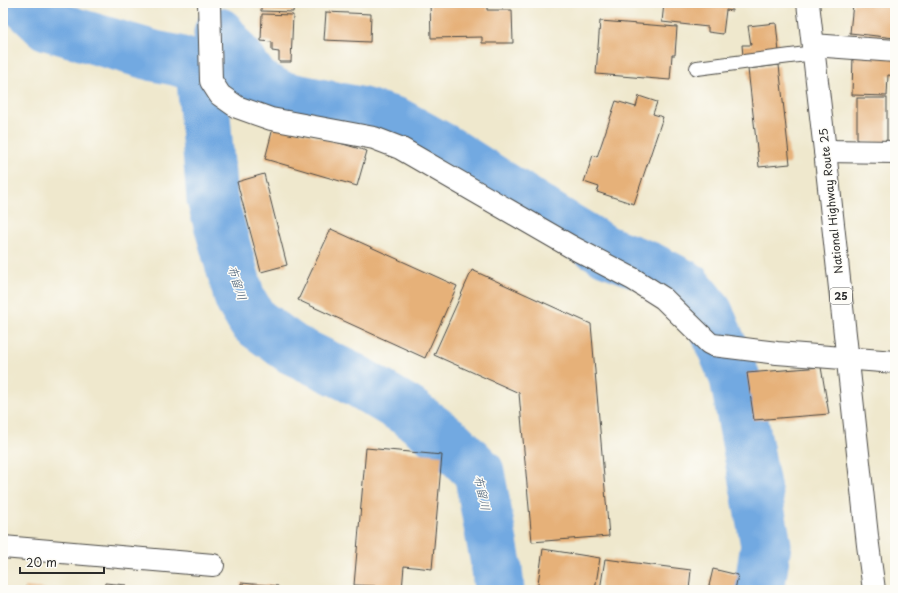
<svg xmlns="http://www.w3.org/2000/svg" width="898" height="593" font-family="'Playpen Sans','Klee One',sans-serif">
	<rect width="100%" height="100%" fill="#fdfcf7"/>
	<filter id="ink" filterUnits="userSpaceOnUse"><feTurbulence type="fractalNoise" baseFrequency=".025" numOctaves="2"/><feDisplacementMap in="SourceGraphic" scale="8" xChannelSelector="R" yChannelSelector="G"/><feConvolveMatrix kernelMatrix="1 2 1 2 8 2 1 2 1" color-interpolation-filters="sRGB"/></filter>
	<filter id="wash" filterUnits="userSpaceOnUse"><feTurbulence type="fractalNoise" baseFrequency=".012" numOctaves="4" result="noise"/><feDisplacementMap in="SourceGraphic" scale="16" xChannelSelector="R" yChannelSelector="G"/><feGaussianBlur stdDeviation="0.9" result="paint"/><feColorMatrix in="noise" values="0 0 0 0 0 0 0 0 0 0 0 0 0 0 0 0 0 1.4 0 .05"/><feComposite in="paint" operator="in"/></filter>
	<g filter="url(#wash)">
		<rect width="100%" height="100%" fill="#efe8cd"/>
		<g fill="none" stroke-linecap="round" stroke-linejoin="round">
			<g stroke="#72a9e1" stroke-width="51">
				<polyline points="24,3 47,25 154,56 175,60 201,68"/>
				<polyline points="219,33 256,83 280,96 359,112 397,123 444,149 553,219 606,251 649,267 686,286 708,313 735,378 766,545 759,590"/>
				<polyline points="201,68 212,199 240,299 253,321 292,349 352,378 409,412 450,443 479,472 497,569 499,590"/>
			</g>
		</g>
		<g id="blocks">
			<g fill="#e6b179">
				<polygon points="261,3 294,3 293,12 261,11"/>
				<polygon points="430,3 487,3 487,10 512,10 513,43 482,43 482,37 431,38"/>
				<polygon points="664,3 733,3 732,11 726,10 723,34 708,32 708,27 662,22"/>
				<polygon points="853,3 895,3 895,38 850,33"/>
				<polygon points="326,12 371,14 370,42 324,40"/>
				<polygon points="262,14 293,15 291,62 279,62 279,52 272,51 272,42 261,41"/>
				<polygon points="600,21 677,27 675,55 672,55 670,80 596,74"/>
				<polygon points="776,23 779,52 743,56 742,45 751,45 748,26"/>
				<polygon points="853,54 895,55 895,76 888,75 887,96 852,95"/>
				<polygon points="779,65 790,164 759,167 748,69"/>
				<polygon points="639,96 657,102 653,114 663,117 634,204 597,192 599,187 584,182 593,155 597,157 616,101 636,107"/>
				<rect x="857" y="98" width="30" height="44"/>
				<polygon points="274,124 367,151 357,186 265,159"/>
				<polygon points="264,174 287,265 261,272 237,182"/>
				<polygon points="331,229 457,286 425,358 298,300"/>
				<polygon points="472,270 591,324 609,536 532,542 519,393 434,355"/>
				<polygon points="821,367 829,414 754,420 747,373"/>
				<polygon points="366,448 442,455 432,569 404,566 402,590 374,590 375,586 354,585"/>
				<polygon points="543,549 600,558 595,590 537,590"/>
				<polygon points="605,559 691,570 689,590 600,590"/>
				<polygon points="713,569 738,575 735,590 708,590"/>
				<polygon points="105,583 126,585 126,590 104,590"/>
				<polygon points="241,583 278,586 277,590 241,590"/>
				<polygon points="25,587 46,589 46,590 25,590"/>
			</g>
		</g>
	</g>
	<g filter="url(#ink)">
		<use href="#blocks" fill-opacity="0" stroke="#484743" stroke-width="1"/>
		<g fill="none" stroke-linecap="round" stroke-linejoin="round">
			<defs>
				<polyline id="service" points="697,68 814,53"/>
				<g id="minor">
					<polyline points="209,3 211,81 220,95 237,107 271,119 374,138 400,148 570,246 633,279 663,298 709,343 713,345 777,353 895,362"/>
					<polyline points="813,45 895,51"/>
					<polyline points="825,151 895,152"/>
					<polyline points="3,547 213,565"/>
				</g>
				<polyline id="trunk" points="808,3 825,151 868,545 874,590"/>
			</defs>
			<use href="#service" stroke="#484743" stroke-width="16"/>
			<use href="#minor" stroke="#484743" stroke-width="24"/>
			<use href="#trunk" stroke="#484743" stroke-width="24"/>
			<use href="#service" stroke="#fff" stroke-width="14"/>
			<use href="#minor" stroke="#fff" stroke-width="22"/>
			<use href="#trunk" stroke="#fff" stroke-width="22"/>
		</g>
	</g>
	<g text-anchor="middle" stroke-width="3" stroke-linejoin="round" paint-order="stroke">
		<rect fill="#fdfcf7" stroke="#6a6a68" stroke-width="1" x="830" y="288" width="22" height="16" rx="3"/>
		<g font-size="10" font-weight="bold" fill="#2b2b2b">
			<text x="841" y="300">25</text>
		</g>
		<g font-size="11" fill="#2b2b2b" stroke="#fdfcf7">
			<text transform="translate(831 201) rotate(-96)" y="4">National Highway Route 25</text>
		</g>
		<g font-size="12" font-style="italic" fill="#475d74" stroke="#fdfcf7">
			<text transform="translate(237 283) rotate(72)" y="4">布留川</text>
			<text transform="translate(482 493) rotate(78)" y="4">布留川</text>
		</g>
	</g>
	<rect width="898" height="593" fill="none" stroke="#fdfcf7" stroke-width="16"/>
	<path d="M20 567v6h84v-6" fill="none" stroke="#2b2b2b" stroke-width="2"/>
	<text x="26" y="567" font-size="12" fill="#2b2b2b" stroke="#fdfcf7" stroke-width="3" paint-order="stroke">20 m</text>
</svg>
